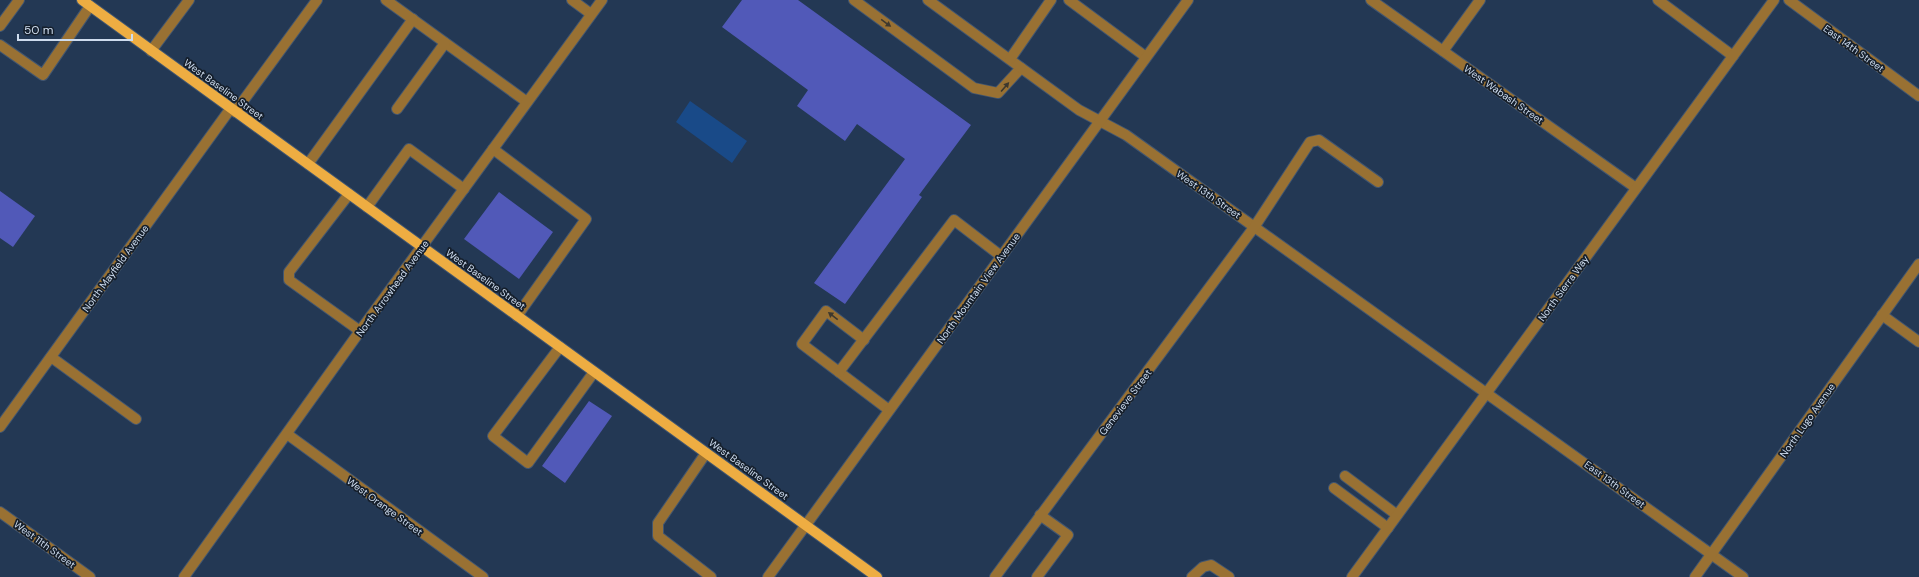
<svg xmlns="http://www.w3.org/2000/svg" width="1919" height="577" font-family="'DM Sans',sans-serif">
	<rect width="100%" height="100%" fill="#233854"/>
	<polygon fill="#194a88" points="690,101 747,141 732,163 676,122"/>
	<g fill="#5159b8">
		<polygon points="742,0 798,0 971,125 919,195 922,197 845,304 814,283 905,159 857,124 845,141 797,106 808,90 722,27"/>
		<polygon points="0,191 35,216 13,247 0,238"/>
		<polygon points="499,192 553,232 519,279 464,239"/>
		<polygon points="589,401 612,416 565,483 542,466"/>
	</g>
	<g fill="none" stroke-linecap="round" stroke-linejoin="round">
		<defs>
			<g id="minor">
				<polyline points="386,0 527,102"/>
				<polyline points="572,0 591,14"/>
				<polyline points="854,0 974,88 998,93 1021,68"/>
				<polyline points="928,0 1079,110 1126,135 1743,577"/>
				<polyline points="1069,0 1146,57"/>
				<polyline points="1371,0 1636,188"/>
				<polyline points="1658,0 1733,56"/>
				<polyline points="1789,0 1919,96"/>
				<polyline points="0,26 19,0"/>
				<polyline points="0,45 43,75 90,6"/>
				<polyline points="151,51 189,0"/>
				<polyline points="1443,51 1480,0"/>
				<polyline points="1010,59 1051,0"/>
				<polyline points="397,109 445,43"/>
				<polyline points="235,112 317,0"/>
				<polyline points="493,149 586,219 517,316"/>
				<polyline points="308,164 413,19"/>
				<polyline points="349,194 289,272 289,280 360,331"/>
				<polyline points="367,207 409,149 464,189"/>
				<polyline points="1882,315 1919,342"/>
				<polyline points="864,340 826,311 802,344 889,410"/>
				<polyline points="560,347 493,436 528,463 594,372"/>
				<polyline points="51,357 136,419"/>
				<polyline points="839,372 954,220 1001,256"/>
				<polyline points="0,427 231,108"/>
				<polyline points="287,434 483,577"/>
				<polyline points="706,453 658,523 658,536 711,577"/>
				<polyline points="1345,476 1397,515"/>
				<polyline points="1334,488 1388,528"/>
				<polyline points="0,512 90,577"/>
				<polyline points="184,577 360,331 602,0"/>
				<polyline points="768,577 1188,0"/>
				<polyline points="995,577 1255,226 1310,142 1319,140 1378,182"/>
				<polyline points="1037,577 1068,535 1040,515"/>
				<polyline points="1192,577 1203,567 1211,565 1229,577"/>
				<polyline points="1352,577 1774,0"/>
				<polyline points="1695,577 1919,264"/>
			</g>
			<polyline id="major" points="82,0 877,577"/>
		</defs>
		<use href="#minor" stroke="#425670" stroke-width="12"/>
		<use href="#major" stroke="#425670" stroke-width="12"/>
		<use href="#minor" stroke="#997133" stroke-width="10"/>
		<use href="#major" stroke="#eead42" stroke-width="10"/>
	</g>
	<defs><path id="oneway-solid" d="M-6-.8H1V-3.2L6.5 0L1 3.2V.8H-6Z"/></defs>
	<g fill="#3d382e">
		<use href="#oneway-solid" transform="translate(886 23) rotate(36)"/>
		<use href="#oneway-solid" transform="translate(1005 87) rotate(-49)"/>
		<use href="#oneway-solid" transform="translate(833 316) rotate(-142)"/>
	</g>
	<g text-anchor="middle" stroke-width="3.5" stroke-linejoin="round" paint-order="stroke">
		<g font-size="10" fill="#cedcee" stroke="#151f2c">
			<text transform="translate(1854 48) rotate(36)" y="4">East 14th Street</text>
			<text transform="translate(224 89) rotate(36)" y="4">West Baseline Street</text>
			<text transform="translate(1504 94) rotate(35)" y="4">West Wabash Street</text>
			<text transform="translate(1209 194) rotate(35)" y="4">West 13th Street</text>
			<text transform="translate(115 268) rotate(-54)" y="4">North Mayfield Avenue</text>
			<text transform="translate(486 279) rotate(36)" y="4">West Baseline Street</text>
			<text transform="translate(392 288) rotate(-54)" y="4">North Arrowhead Avenue</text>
			<text transform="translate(978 288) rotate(-54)" y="4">North Mountain View Avenue</text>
			<text transform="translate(1563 288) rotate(-54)" y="4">North Sierra Way</text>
			<text transform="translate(1125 402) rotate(-53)" y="4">Genevieve Street</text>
			<text transform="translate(1807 420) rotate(-55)" y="4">North Lugo Avenue</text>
			<text transform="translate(749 469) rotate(36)" y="4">West Baseline Street</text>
			<text transform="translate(1615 484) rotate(36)" y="4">East 13th Street</text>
			<text transform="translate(385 506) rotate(36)" y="4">West Orange Street</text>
			<text transform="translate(45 544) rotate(36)" y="4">West 11th Street</text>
		</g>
	</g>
	<path d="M18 34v6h114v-6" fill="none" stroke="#cedcee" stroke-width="2"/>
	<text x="24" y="34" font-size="12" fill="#cedcee" stroke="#151f2c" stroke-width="3" paint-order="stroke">50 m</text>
</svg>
